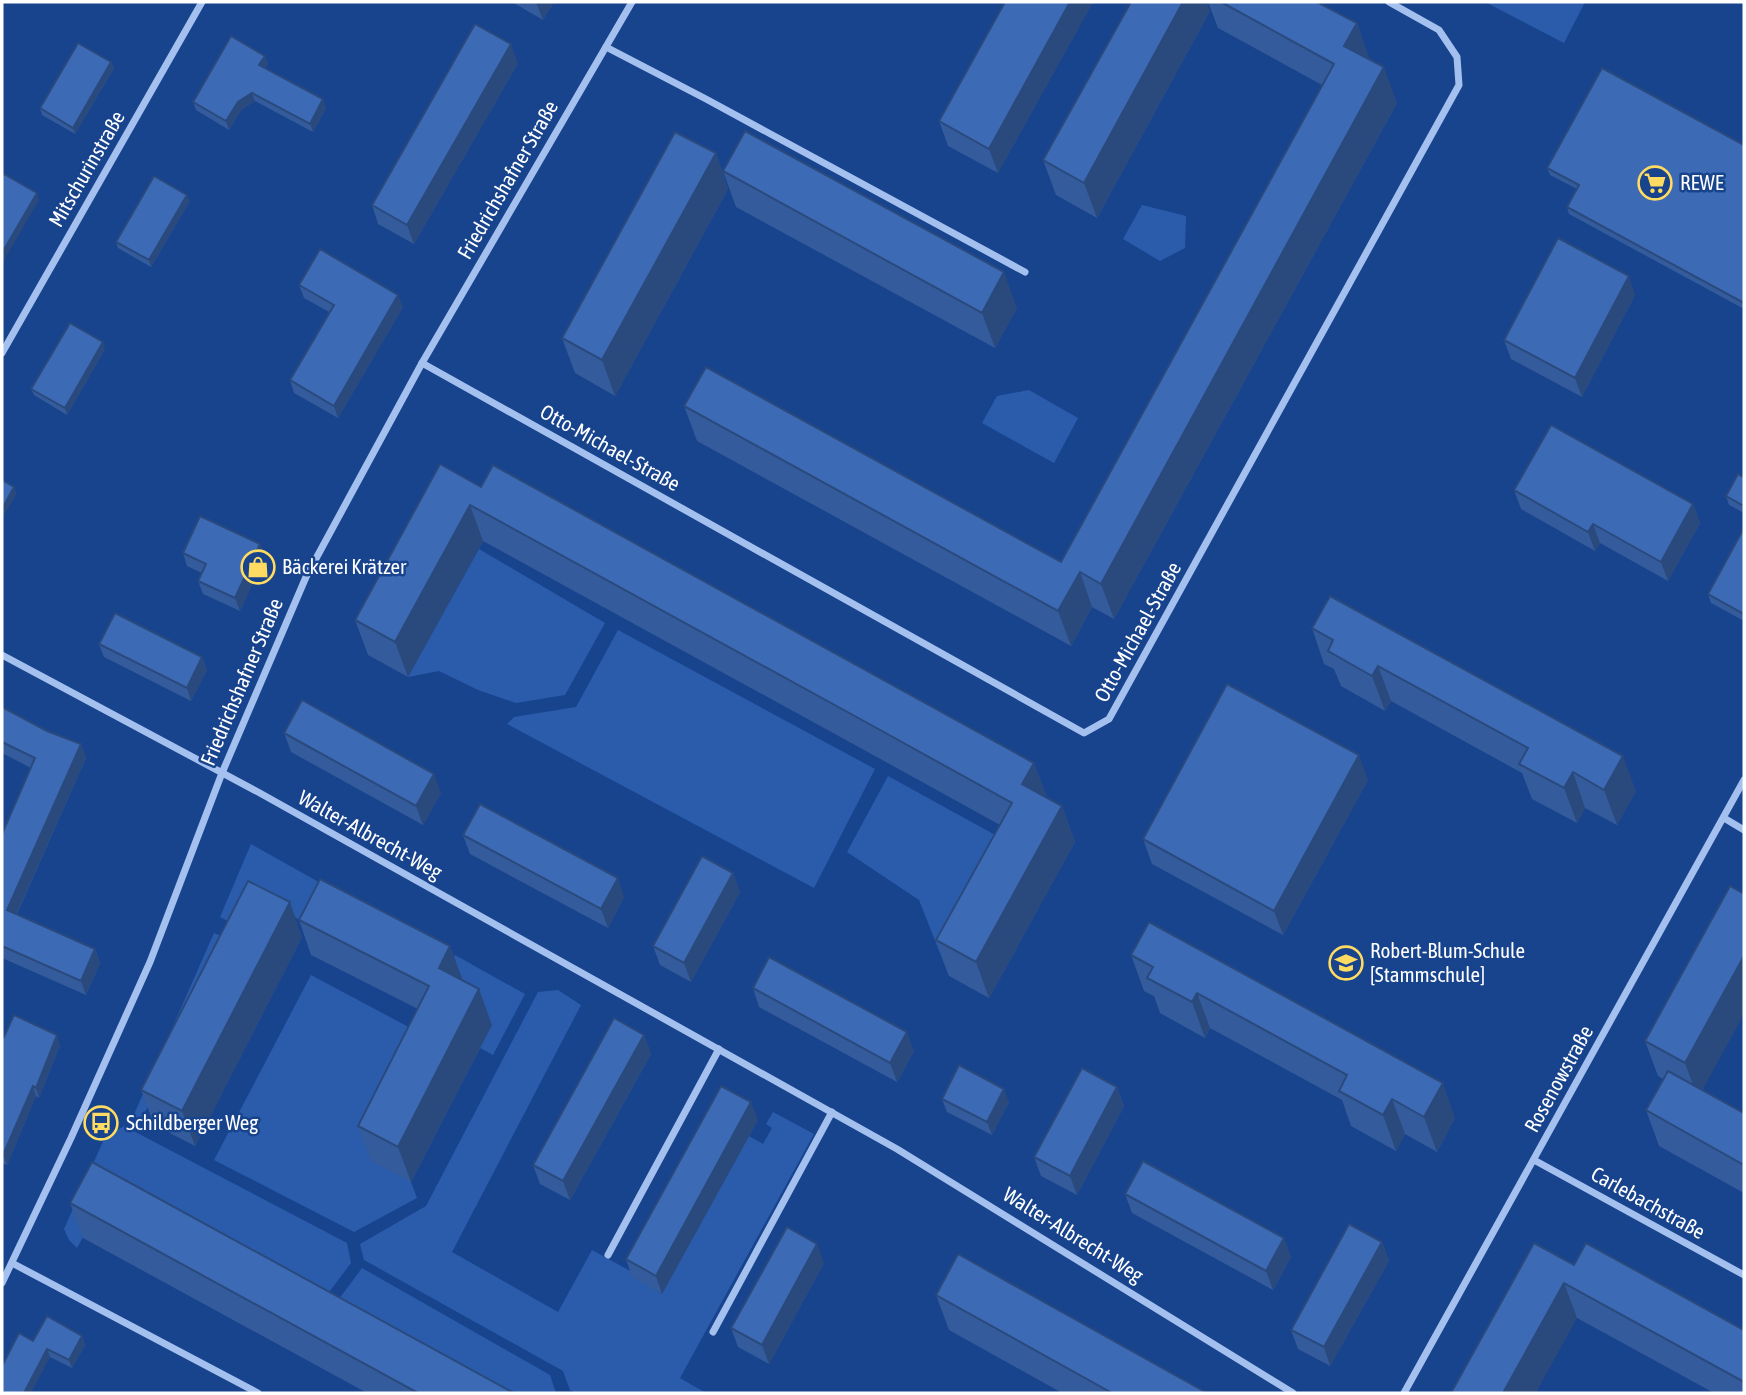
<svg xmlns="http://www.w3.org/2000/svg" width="1746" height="1395" font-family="'Asap Condensed',sans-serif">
	<rect width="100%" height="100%" fill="#18438d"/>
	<g fill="#2b5cac">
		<polygon points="1485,2 1585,2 1564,43"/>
		<polygon points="1142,205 1186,216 1185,248 1160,261 1123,239"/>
		<polygon points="1029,390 1078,418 1054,463 982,423 997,396"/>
		<polygon points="479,549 605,623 565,695 516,703 478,690 439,671 408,677"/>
		<polygon points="618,630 875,769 814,888 507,724 514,717 576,707"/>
		<polygon points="888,776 1019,848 949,976 919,900 847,852"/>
		<polygon points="251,844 333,890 313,927 257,897 241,928 220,917"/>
		<polygon points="214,933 233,941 140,1122 132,1119"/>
		<polygon points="455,955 525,994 493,1055 480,1048 446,973"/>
		<polygon points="311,975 433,1040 411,1182 417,1198 354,1232 214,1160"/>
		<polygon points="558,990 581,1005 452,1252 558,1312 592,1250 634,1273 633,1277 662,1294 749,1136 763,1144 772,1128 766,1124 773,1112 814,1134 680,1378 706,1393 576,1393 570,1390 563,1371 364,1260 360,1244 426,1206 538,992"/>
		<polygon points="124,1126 347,1243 351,1263 314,1312 105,1198 77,1248 69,1240 64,1229 109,1128 117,1130"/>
		<polygon points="362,1268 550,1375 556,1393 462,1393 325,1318"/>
	</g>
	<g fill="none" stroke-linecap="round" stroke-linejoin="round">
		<g stroke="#a4c0ef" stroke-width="7">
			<polyline points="606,47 706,99 1025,272"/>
			<polyline points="2,353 202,2"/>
			<polyline points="422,363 1084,733 1109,719 1459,85 1457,57 1439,30 1389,2"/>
			<polyline points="2,655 258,792 897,1149 1293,1393"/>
			<polyline points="1724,818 1744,830"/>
			<polyline points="1534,1160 1744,1275"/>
			<polyline points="608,1255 719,1049"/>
			<polyline points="12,1263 258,1393"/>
			<polyline points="2,1283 71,1138 150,962 222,773 306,577 422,363 632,2"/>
			<polyline points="713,1332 832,1112"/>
			<polyline points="1404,1393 1744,780"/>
		</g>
	</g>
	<g fill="#345b9b">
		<polygon points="512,2 554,2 543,20"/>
		<polygon points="1003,2 1093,2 998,173 948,146 939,121 1005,2"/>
		<polygon points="1208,2 1317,2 1357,23 1369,59 1397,103 1114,619 1092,607 1071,646 697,441 684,406 1061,562 1322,85 1218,28"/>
		<polygon points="1210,11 1097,218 1056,195 1043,160"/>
		<polygon points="265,56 268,64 265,68 326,108 313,132 255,101 241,110 229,130 196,110 193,102"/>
		<polygon points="111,62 114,68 75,134 42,115 40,108"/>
		<polygon points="518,63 414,244 378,224 372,205"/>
		<polygon points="1744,145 1744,309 1569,214 1567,207 1577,189 1550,175 1547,168"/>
		<polygon points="716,153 728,189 615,396 575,373 562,338"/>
		<polygon points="723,171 1017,308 995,348 736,207"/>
		<polygon points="190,201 151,267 118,248 116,242"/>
		<polygon points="299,285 403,307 338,418 294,393 290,380 329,312 304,298"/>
		<polygon points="1635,295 1582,397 1511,359 1504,340"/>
		<polygon points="105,349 67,415 34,395 31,389"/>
		<polygon points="1744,477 1744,513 1729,505 1726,496"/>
		<polygon points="481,487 1034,763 1047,798 1062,806 1075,842 989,998 949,976 936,940 1000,825 895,767 483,541 408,677 368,655 355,620"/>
		<polygon points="1514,490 1693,504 1700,523 1668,581 1600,543 1595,551 1521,509"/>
		<polygon points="1744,528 1744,621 1711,603 1708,594"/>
		<polygon points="260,544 265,557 240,611 203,594 198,581 202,573 187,566 183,553"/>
		<polygon points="1312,628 1636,791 1617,825 1585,808 1577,823 1532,799 1522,773 1391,701 1385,711 1341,686 1334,669 1324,664"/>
		<polygon points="99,644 202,657 207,670 191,701 104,657"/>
		<polygon points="2,707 47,731 81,744 86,758 17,914 95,949 100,963 86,995 2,958 2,834 31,768 2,753"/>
		<polygon points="284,733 441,793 423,825 291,752"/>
		<polygon points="1368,780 1283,935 1152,864 1143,839"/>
		<polygon points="463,835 624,897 608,928 470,854"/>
		<polygon points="733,873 740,892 691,982 660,965 653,946"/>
		<polygon points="1744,894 1703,1090 1744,1113 1744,1193 1659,1146 1646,1110 1663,1079 1658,1076 1645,1041"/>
		<polygon points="299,920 450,946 463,981 492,1025 411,1182 371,1161 358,1126 418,1009 311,955"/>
		<polygon points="302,937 195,1146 154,1125 141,1090"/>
		<polygon points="1131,955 1455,1118 1437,1152 1405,1134 1396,1151 1351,1126 1342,1100 1210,1028 1205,1038 1160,1013 1154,996 1144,991"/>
		<polygon points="753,988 914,1051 897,1082 759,1007"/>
		<polygon points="644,1035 651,1054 570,1200 540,1184 533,1165"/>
		<polygon points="2,1036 60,1045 39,1098 36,1096 7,1165 2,1163"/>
		<polygon points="1117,1087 1124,1106 1077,1195 1041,1176 1034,1157"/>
		<polygon points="942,1099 1009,1102 992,1135 947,1112"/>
		<polygon points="758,1120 662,1294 632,1277 626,1259"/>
		<polygon points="1125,1194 1284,1238 1291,1257 1273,1290 1132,1213"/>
		<polygon points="70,1203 514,1393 367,1393 83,1238"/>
		<polygon points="1382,1242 1389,1261 1330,1366 1298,1349 1291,1330"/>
		<polygon points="824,1263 769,1364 738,1347 731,1328"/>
		<polygon points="1574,1265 1744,1330 1744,1393 1714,1393 1577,1318 1451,1393"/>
		<polygon points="936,1295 1207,1393 1062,1393 949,1330"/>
		<polygon points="82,1336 85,1345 72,1368 50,1357 33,1341"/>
	</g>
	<g fill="#2a4a7e">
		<polygon points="536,2 554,2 543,20"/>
		<polygon points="1070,2 1093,2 998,173 989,149"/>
		<polygon points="1183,2 1207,2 1210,11 1097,218 1084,183"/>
		<polygon points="1357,23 1369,59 1357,81 1344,46"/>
		<polygon points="511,44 518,63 414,244 407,225"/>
		<polygon points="265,56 268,64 262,73 259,65"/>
		<polygon points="111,62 114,68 75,134 73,128"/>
		<polygon points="1384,67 1397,103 1114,619 1101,584"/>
		<polygon points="252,93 255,101 241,110 229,130 226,121 238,102"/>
		<polygon points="323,99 326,108 313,132 310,124"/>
		<polygon points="716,153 728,189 615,396 602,360"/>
		<polygon points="37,193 39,200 2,264 2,253"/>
		<polygon points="187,195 190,201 151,267 149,260"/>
		<polygon points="1004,272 1017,308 995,348 982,313"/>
		<polygon points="1629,276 1635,295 1582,397 1575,378"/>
		<polygon points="398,295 403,307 338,418 334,406"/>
		<polygon points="103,342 105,349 67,415 65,408"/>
		<polygon points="14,487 17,493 2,519 2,509"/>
		<polygon points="1693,504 1700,523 1668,581 1661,562"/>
		<polygon points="470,505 483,541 408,677 395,642"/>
		<polygon points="1593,524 1600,543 1595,551 1588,532"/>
		<polygon points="260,544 265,557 240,611 235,598"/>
		<polygon points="1080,572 1092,607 1071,646 1058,611"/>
		<polygon points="202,657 207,670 191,701 187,688"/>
		<polygon points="1378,666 1391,701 1385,711 1372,676"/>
		<polygon points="81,744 86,758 12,924 7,910"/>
		<polygon points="1359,755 1368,780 1283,935 1274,911"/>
		<polygon points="1623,756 1636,791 1617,825 1604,790"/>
		<polygon points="1034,763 1047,798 1022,784"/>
		<polygon points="1573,772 1585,808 1577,823 1564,788"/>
		<polygon points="434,774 441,793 423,825 416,806"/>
		<polygon points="1062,806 1075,842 989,998 976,962"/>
		<polygon points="733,873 740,892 691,982 684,963"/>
		<polygon points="618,878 624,897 608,928 601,909"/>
		<polygon points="290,902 302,937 195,1146 182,1111"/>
		<polygon points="450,946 463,981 439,968"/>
		<polygon points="95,949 100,963 86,995 81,981"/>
		<polygon points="1744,956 1744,1014 1698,1098 1685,1063"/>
		<polygon points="479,989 492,1025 411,1182 398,1147"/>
		<polygon points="1197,993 1210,1028 1205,1038 1192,1002"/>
		<polygon points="907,1032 914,1051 897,1082 890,1063"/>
		<polygon points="57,1035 60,1045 39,1098 36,1088"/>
		<polygon points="644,1035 651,1054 570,1200 563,1181"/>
		<polygon points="1443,1083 1455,1118 1437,1152 1424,1117"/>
		<polygon points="33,1086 36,1096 7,1165 3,1155"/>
		<polygon points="1117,1087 1124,1106 1077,1195 1070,1176"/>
		<polygon points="1004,1089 1009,1102 992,1135 987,1122"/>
		<polygon points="1392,1099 1405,1134 1396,1151 1383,1115"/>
		<polygon points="751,1102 758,1120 662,1294 656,1276"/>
		<polygon points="1284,1238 1291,1257 1273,1290 1266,1271"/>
		<polygon points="1382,1242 1389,1261 1330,1366 1324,1347"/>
		<polygon points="817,1244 824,1263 769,1364 762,1345"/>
		<polygon points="1564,1283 1577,1318 1536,1393 1503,1393"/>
		<polygon points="82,1336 85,1345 72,1368 69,1360"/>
		<polygon points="47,1349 50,1357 31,1393 24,1393"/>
	</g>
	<g fill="#3c6ab4" stroke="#2a4a7e" stroke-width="2">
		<polygon points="1005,2 1070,2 989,149 939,121"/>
		<polygon points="1131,2 1183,2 1084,183 1043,160"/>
		<polygon points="1221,2 1317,2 1357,23 1344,46 1384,67 1101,584 1080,572 1058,611 684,406 706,367 1061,562 1334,64"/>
		<polygon points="475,24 511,44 407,225 372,205"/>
		<polygon points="231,36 265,56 259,65 323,99 310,124 252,93 238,102 226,121 193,102"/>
		<polygon points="78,43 111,62 73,128 40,108"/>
		<polygon points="1602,68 1744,145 1744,303 1567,207 1579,185 1547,168"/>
		<polygon points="745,131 1004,272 982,313 723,171"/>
		<polygon points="675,132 716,153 602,360 562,338"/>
		<polygon points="4,174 37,193 2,253 2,177"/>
		<polygon points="154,176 187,195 149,260 116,242"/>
		<polygon points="1558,238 1629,276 1575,378 1504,340"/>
		<polygon points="320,249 398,295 334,406 290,380 334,305 299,285"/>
		<polygon points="70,323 103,342 65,408 31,389"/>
		<polygon points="1551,425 1693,504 1661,562 1593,524 1588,532 1514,490"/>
		<polygon points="440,464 481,487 493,465 1034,763 1022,784 1062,806 976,962 936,940 1012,803 882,731 470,505 395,642 355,620"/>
		<polygon points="1738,474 1744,477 1744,506 1726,496"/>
		<polygon points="2,480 14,487 2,509"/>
		<polygon points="200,516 260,544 235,598 198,581 206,564 183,553"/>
		<polygon points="1744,528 1744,614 1708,594"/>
		<polygon points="1330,596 1623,756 1604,790 1573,772 1564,788 1519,764 1528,748 1378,666 1372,676 1328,651 1333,640 1312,628"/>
		<polygon points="115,613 202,657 187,688 99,644"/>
		<polygon points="1227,684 1359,755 1274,911 1143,839"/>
		<polygon points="302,700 434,774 416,806 284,733"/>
		<polygon points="2,707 47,731 81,744 7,910 95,949 81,981 2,946 2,834 35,758 2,742"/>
		<polygon points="480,804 618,878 601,909 463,835"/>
		<polygon points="702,856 733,873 684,963 653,946"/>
		<polygon points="320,879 450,946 439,968 479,989 398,1147 358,1126 429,986 299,920"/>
		<polygon points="248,881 290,902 182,1111 141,1090"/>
		<polygon points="1730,886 1744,894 1744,956 1685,1063 1645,1041"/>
		<polygon points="1149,922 1443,1083 1424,1117 1392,1099 1383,1115 1339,1091 1347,1075 1197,993 1192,1002 1147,978 1153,967 1131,955"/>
		<polygon points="769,957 907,1032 890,1063 753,988"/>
		<polygon points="14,1015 57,1035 36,1088 33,1086 3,1155 2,1154 2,1036 4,1037"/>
		<polygon points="614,1018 644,1035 563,1181 533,1165"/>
		<polygon points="959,1065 1004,1089 987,1122 942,1099"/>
		<polygon points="1082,1068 1117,1087 1070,1176 1034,1157"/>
		<polygon points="1668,1071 1744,1113 1744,1165 1646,1110"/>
		<polygon points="721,1086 751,1102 656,1276 626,1259"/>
		<polygon points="1143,1161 1284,1238 1266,1271 1125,1194"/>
		<polygon points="92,1162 514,1393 418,1393 70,1203"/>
		<polygon points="1349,1224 1382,1242 1324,1347 1291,1330"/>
		<polygon points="787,1227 817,1244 762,1345 731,1328"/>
		<polygon points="1534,1243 1574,1265 1586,1243 1744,1330 1744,1382 1564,1283 1503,1393 1451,1393"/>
		<polygon points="958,1254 1207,1393 1112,1393 936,1295"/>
		<polygon points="47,1316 82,1336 69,1360 47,1349 24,1393 2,1393 2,1366 19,1333 33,1341"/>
	</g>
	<defs>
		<symbol id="supermarket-ring" viewBox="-11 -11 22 22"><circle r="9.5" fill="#18438d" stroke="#ffdc61" stroke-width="1.5"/><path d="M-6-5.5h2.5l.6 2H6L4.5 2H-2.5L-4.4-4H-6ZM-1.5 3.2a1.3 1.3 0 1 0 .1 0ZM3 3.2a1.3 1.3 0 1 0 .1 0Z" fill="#ffdc61"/></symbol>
		<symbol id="shop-ring" viewBox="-11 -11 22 22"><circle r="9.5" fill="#18438d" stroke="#ffdc61" stroke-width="1.5"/><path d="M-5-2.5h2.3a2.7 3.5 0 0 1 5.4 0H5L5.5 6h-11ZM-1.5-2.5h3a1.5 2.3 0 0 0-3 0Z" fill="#ffdc61"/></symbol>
		<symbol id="school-ring" viewBox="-11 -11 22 22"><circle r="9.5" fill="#18438d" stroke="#ffdc61" stroke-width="1.5"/><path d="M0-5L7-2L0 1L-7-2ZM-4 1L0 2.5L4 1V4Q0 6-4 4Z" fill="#ffdc61"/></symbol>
		<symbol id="bus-ring" viewBox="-11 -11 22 22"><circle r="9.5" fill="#18438d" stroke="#ffdc61" stroke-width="1.5"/><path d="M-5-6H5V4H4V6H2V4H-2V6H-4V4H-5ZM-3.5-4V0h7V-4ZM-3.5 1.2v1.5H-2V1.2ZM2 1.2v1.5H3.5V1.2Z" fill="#ffdc61"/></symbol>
	</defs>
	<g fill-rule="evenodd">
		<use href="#supermarket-ring" x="1636" y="164" width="38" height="38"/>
		<use href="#shop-ring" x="239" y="548" width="38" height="38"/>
		<use href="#school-ring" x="1327" y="944" width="38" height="38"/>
		<use href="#bus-ring" x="82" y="1104" width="38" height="38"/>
	</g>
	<g text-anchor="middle" stroke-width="5" stroke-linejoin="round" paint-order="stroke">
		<g font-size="21" fill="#fff" stroke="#18438d">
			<text transform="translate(87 169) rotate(-60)" y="7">Mitschurinstraße</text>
			<text transform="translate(508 180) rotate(-60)" y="7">Friedrichshafner Straße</text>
			<text transform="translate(610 448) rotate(29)" y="7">Otto-Michael-Straße</text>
			<text transform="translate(1138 632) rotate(-61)" y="7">Otto-Michael-Straße</text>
			<text transform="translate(242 682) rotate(-67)" y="7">Friedrichshafner Straße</text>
			<text transform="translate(370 835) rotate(29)" y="7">Walter-Albrecht-Weg</text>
			<text transform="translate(1559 1079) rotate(-61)" y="7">Rosenowstraße</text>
			<text transform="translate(1648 1203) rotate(29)" y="7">Carlebachstraße</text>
			<text transform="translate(1073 1235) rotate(32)" y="7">Walter-Albrecht-Weg</text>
		</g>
		<g font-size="21" fill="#fff" stroke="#18438d" text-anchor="start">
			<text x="1680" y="190">REWE</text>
			<text x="282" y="574">Bäckerei Krätzer</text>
			<text x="1370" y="958">Robert-Blum-Schule<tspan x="1370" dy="24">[Stammschule]</tspan></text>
			<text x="126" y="1130">Schildberger Weg</text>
		</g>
	</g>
	<rect width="1746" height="1395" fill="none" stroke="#ffffff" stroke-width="7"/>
</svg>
